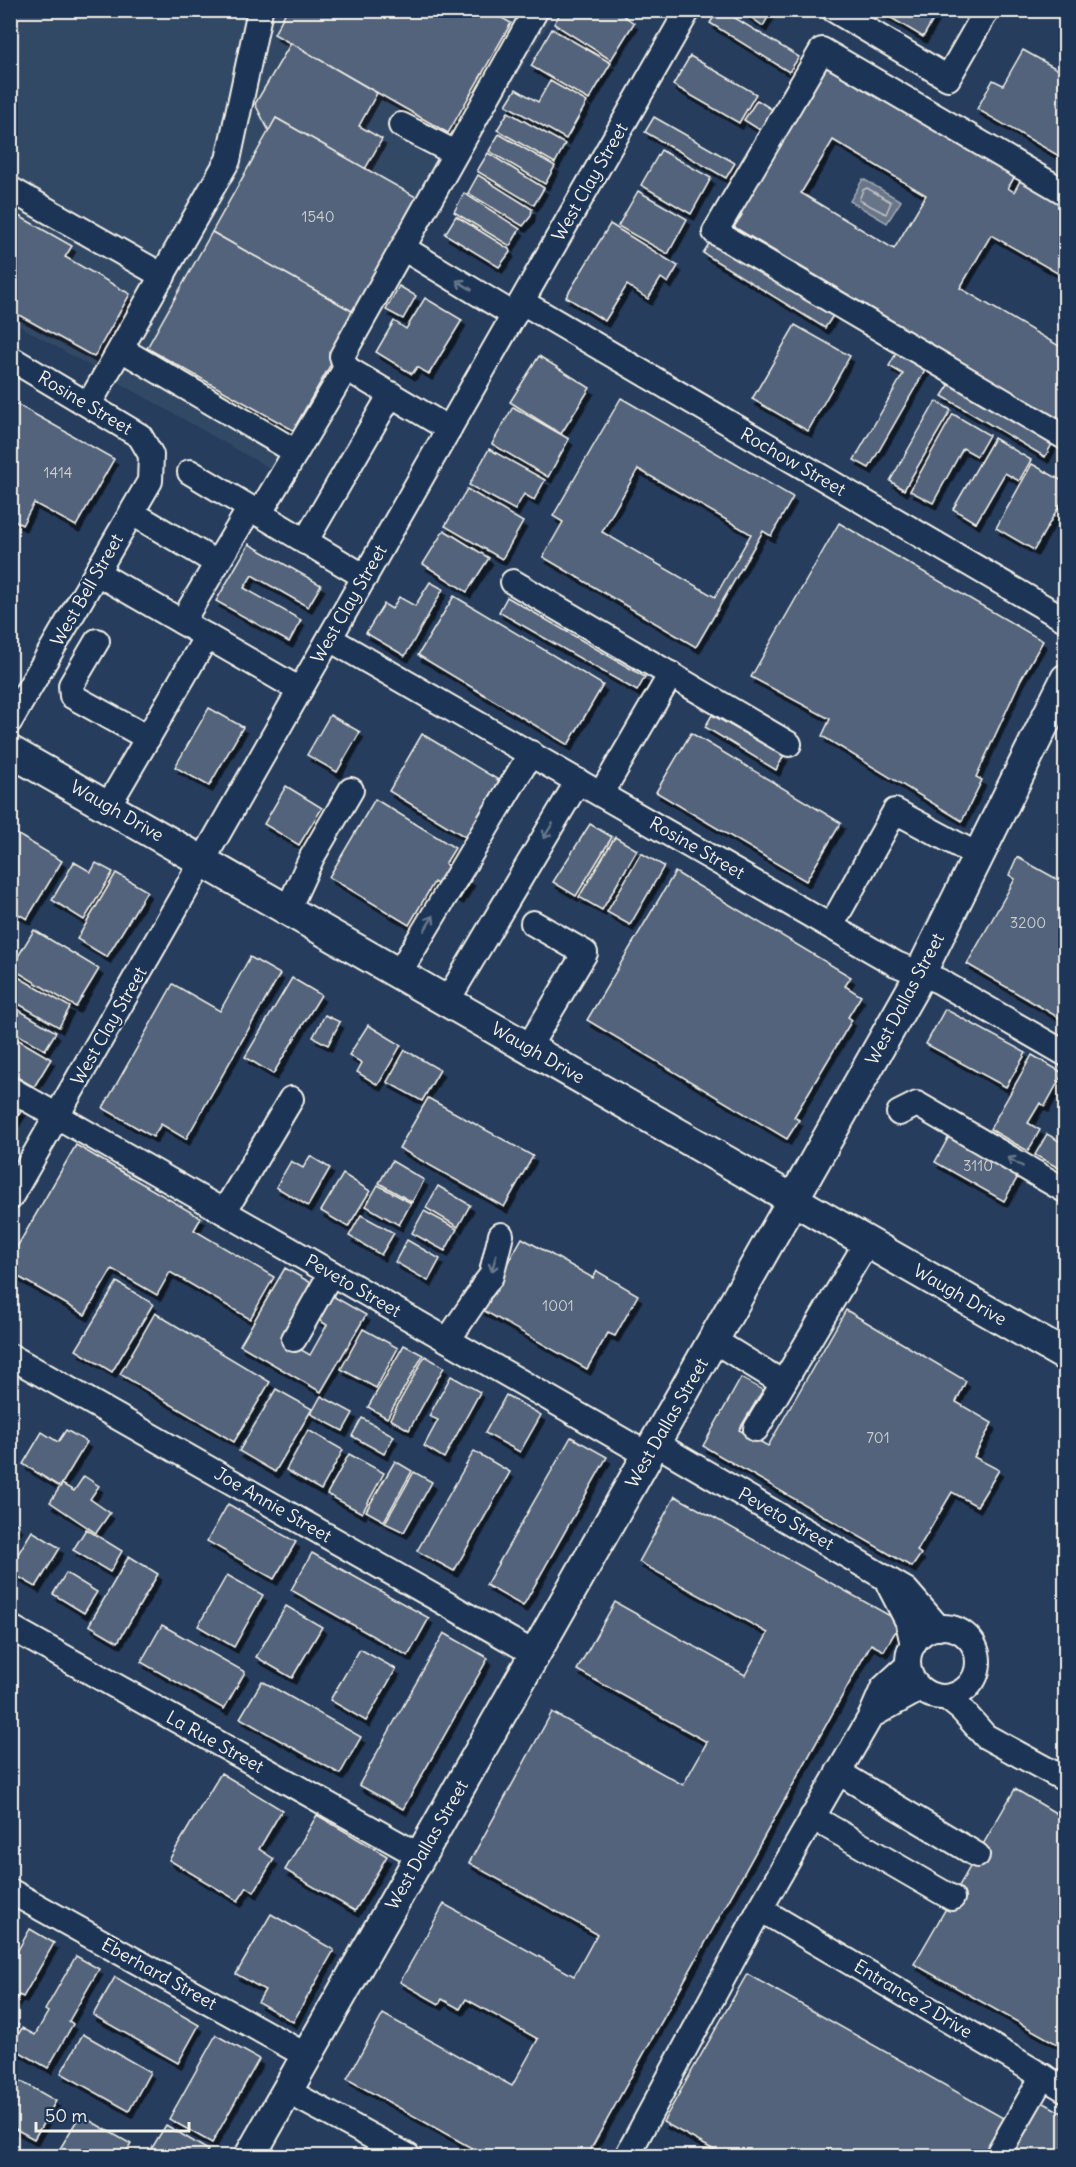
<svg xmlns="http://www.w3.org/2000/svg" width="1076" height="2167" font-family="Delius,sans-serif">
	<defs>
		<filter id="shadow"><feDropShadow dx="3.5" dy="6" stdDeviation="0" flood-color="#0009"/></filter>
	</defs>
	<rect width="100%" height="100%" fill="#263d5d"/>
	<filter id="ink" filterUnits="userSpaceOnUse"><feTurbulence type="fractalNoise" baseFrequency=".0167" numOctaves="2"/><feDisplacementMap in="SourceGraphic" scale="12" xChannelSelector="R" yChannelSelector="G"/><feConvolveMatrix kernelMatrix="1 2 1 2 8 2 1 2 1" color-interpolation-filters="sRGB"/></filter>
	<g filter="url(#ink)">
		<polygon fill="#334966" points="11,11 556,11 278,473 11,321"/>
		<polygon fill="#677588" stroke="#9fa7ae" stroke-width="1.5" points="863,179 901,201 887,223 850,201"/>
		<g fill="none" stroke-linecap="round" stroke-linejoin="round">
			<polygon stroke="#bcbfc2" stroke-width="1.5" points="867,188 891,202 886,214 859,200 863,190"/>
		</g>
		<g fill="#52647b" stroke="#f4f1e8" stroke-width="1.5" fill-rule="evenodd" filter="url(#shadow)">
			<polygon points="287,10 503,10 500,17 511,23 448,133 274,34"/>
			<polygon points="562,10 615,10 634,23 611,60 554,24"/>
			<polygon points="718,10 722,10 799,57 789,72 710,23"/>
			<polygon points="741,10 772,10 763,26"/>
			<polygon points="878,10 939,10 923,37"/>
			<polygon points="552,29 611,63 589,100 531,66"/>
			<polygon points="291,43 377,93 359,126 382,139 365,169 276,118 269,131 255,104"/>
			<polygon points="1023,50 1066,74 1066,160 977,109 993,80 1003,85"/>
			<polygon points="690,56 756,94 739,123 673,85"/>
			<path d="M 825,64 L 1015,176 L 1008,188 L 1014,192 L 1021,179 L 1066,206 L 1066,278 L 991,235 L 960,288 L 1059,346 L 1066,335 L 1063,422 L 734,227 L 742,215 L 737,212 ZM 833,140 L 926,195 L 894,249 L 801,193 Z"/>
			<polygon points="550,81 587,102 566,139 506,105 516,89 538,102"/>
			<polygon points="757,100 773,110 760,130 744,120"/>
			<polygon points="508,112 565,144 555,163 497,130"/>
			<polygon points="654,117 735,163 726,178 645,132"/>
			<polygon points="276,118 423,201 359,315 212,232"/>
			<polygon points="499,134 555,166 545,184 489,151"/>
			<polygon points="661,150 711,178 691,214 641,185"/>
			<polygon points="488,153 544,188 534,205 477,171"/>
			<polygon points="478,175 532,209 531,216 523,226 468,193"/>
			<polygon points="638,191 687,219 668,254 618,226"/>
			<polygon points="464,193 520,229 510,246 454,212"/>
			<polygon points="10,211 72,246 65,257 130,294 94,357 10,310"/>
			<polygon points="456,216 509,249 510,252 499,267 445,234"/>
			<polygon points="610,224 678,266 668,283 661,278 648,299 627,285 605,321 566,297"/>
			<polygon points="212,232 359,315 293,430 147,348"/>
			<polygon points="712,239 834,314 825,328 703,253"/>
			<polygon points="399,286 416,296 403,319 386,310"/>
			<polygon points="425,298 462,320 429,374 417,367 412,374 376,352 394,321 406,329"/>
			<polygon points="795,325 850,356 808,431 752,399"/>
			<polygon points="898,350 927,367 869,468 854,460 903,374 889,366"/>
			<polygon points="539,356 590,388 561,434 510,402"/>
			<polygon points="951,382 1053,442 1045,457 942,396"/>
			<path d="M 621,398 L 793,497 L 771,536 L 763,531 L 696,647 L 543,557 L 563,522 L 553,516 ZM 638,469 L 751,534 L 715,597 L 602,532 Z"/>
			<polygon points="11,401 114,459 76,526 34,503 22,525 10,518"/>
			<polygon points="936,401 951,410 904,490 890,481"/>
			<polygon points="513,407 569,439 548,477 492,444"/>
			<polygon points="953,414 989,435 977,456 963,448 933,503 910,491"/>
			<polygon points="994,438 1031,460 1019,481 1005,473 976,523 953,509"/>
			<polygon points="489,449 545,480 534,500 524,494 515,510 469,485"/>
			<polygon points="1032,464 1066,483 1066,494 1034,550 996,528"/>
			<polygon points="467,489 523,522 502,559 445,526"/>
			<polygon points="839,523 1043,641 1021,679 976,777 982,780 962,821 822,736 830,719 751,677"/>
			<polygon points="444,530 489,558 467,592 423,564"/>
			<polygon points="249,544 321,585 308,607 252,575 244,588 301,620 289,642 216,601"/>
			<polygon points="430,582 443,589 405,656 366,633 384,604 392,609 399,597 415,606"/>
			<polygon points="454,596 603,685 568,745 418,655"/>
			<polygon points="507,597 645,677 637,691 499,612"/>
			<polygon points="209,708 243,727 209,786 175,767"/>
			<polygon points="330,715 360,732 337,772 307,755"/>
			<polygon points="712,715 784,755 776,770 705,727"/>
			<polygon points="691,733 841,823 806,881 656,792"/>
			<polygon points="422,734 500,781 467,838 389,791"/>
			<polygon points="286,786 322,808 299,845 264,824"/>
			<polygon points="375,799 455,848 445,864 471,880 460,898 434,882 409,925 329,877"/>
			<polygon points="590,824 612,837 576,896 553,882"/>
			<polygon points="10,830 62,861 27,919 10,909"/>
			<polygon points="615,837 637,850 602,910 579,897"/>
			<polygon points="641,853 664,866 630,925 607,912"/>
			<polygon points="1017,857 1062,882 1066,875 1066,1022 967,964 1015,879 1009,875"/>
			<polygon points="74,862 91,872 96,863 113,872 84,920 52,900"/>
			<polygon points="675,872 851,977 845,986 861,996 848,1017 852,1020 794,1117 799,1120 787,1139 587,1020"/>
			<polygon points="116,873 147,891 107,957 77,939"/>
			<polygon points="34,930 99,969 76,1007 11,968"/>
			<polygon points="250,957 280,974 186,1139 161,1124 153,1137 103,1108 173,984 220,1011"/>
			<polygon points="18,977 70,1007 59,1027 10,999 10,990"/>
			<polygon points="292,978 321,995 273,1074 245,1057"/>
			<polygon points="10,1005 56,1032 45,1050 10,1030"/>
			<polygon points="945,1009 1026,1053 1006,1087 926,1044"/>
			<polygon points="325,1015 340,1022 328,1045 313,1037"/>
			<polygon points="368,1025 401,1045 378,1085 357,1072 362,1063 349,1055"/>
			<polygon points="10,1035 51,1059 34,1087 10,1073"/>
			<polygon points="405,1050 440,1070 422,1101 387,1082"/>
			<polygon points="1032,1055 1063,1073 1045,1106 1040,1103 1028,1123 1040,1130 1028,1151 990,1129"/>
			<polygon points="428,1098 533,1156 504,1207 399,1148"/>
			<polygon points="10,1104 22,1110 10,1129"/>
			<polygon points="1066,1129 1066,1172 1035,1155 1047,1134 1059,1141"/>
			<polygon points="952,1131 1021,1171 1004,1201 935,1162"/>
			<polygon points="76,1145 201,1218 194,1230 274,1277 250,1319 170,1272 157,1295 112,1269 85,1315 10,1272 10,1259"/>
			<polygon points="310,1156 330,1168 308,1206 276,1187 291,1161 303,1168"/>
			<polygon points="392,1161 424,1180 412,1202 379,1183"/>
			<polygon points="343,1174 370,1191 348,1227 321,1211"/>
			<polygon points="378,1185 411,1203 399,1225 366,1206"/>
			<polygon points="438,1186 470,1205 458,1227 426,1208"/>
			<polygon points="424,1211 457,1229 445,1251 412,1233"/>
			<polygon points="361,1215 394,1233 381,1255 349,1236"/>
			<polygon points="522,1238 593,1278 597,1271 638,1295 615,1336 608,1333 587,1369 481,1309"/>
			<polygon points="407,1240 440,1259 428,1281 395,1262"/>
			<polygon points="285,1268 313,1284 282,1339 310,1355 327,1325 317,1319 331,1295 366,1315 321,1392 240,1345"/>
			<polygon points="117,1282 153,1304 112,1372 76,1350"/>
			<polygon points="846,1310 966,1381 956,1402 992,1423 974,1457 999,1470 977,1506 952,1492 917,1551 921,1554 912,1567 703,1446 741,1378 763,1390 739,1430 768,1446"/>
			<polygon points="155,1313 270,1382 234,1442 120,1374"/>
			<polygon points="363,1329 398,1348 376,1388 341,1369"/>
			<polygon points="404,1345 423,1355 387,1418 368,1407"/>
			<polygon points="425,1356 444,1367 409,1430 390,1419"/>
			<polygon points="451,1376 480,1392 444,1458 424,1446 438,1420 429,1416"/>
			<polygon points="276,1389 312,1409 275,1472 239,1451"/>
			<polygon points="506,1395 541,1415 520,1452 485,1433"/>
			<polygon points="321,1396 353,1413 343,1431 311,1414"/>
			<polygon points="362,1418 394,1436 384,1454 352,1436"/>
			<polygon points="66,1430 87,1442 60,1487 23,1464 42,1432 58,1442"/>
			<polygon points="308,1430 343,1450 321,1490 286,1470"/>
			<polygon points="571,1437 607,1457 523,1606 486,1585"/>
			<polygon points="474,1451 510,1472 454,1571 417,1551"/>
			<polygon points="349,1454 384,1473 362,1513 327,1494"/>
			<polygon points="395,1461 412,1471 384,1521 366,1511"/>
			<polygon points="414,1472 432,1482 404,1532 385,1523"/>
			<polygon points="84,1476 99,1486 90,1499 110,1513 96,1533 50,1502 62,1484 74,1491"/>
			<polygon points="675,1496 901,1622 884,1651 871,1644 587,2156 486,2156 347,2079 383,2014 512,2086 538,2039 466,1999 460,2009 442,1999 439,2004 400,1982 444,1904 574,1976 597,1934 469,1863 552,1712 683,1785 707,1742 577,1670 615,1602 745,1675 768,1633 639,1562"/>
			<polygon points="228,1504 296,1542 274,1579 207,1541"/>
			<polygon points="10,1520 19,1525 10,1539"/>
			<polygon points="86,1529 122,1551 110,1572 73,1550"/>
			<polygon points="32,1531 60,1548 36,1587 10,1572 10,1567"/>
			<polygon points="312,1553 429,1618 408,1656 291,1590"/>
			<polygon points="129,1556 158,1574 118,1642 89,1625"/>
			<polygon points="66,1573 97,1592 84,1613 53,1594"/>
			<polygon points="227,1575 263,1595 234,1647 198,1626"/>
			<polygon points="286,1606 322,1627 292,1678 256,1657"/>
			<polygon points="162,1625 245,1672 224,1709 141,1662"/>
			<polygon points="444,1633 488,1658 403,1809 359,1785"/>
			<polygon points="360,1649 396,1669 366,1721 330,1700"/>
			<polygon points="262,1681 361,1737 340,1774 240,1718"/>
			<polygon points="221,1773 282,1810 259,1849 274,1859 254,1892 247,1887 238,1901 169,1860"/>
			<polygon points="1015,1789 1066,1819 1066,2049 914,1964"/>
			<polygon points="317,1815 387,1856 355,1911 285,1870"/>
			<polygon points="271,1914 334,1950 293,2022 258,2002 265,1990 236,1974"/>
			<polygon points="30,1929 54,1943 23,1997 19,1995 10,2010 10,1964"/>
			<polygon points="76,1956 99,1969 69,2021 73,2024 48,2068 11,2047 22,2028 35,2035 48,2012 45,2010"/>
			<polygon points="747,1974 1019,2127 1035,2098 1066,2115 1066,2156 725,2156 663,2122"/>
			<polygon points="115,1977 199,2025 178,2063 93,2015"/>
			<polygon points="10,2021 19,2025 10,2041"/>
			<polygon points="83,2034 150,2072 129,2111 61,2073"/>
			<polygon points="216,2035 259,2059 212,2143 169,2119"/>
			<polygon points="10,2075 56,2101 34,2139 10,2126"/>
			<polygon points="80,2115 131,2144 124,2156 65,2156 58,2152"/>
			<polygon points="166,2125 208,2150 204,2156 147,2156"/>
		</g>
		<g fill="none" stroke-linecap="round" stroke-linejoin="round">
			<defs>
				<g id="minor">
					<polyline points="834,10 948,78 987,10"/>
					<polyline points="401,125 455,153"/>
					<polyline points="10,189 163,276"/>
					<polyline points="1066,193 822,50 715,232 1066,438"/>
					<polyline points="403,248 514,315"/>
					<polyline points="522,302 1066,620"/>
					<polyline points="121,349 296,452"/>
					<polyline points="10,358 140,436 151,455 150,481 10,721"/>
					<polyline points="346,368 449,429"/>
					<polyline points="89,404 228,160 260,10"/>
					<polyline points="190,472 365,577"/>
					<polyline points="132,513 217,563"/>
					<polyline points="259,514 346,368 342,356 536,10"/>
					<polyline points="305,542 391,394"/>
					<polyline points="97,573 300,690"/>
					<polyline points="513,582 789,744"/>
					<polyline points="182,622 250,508"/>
					<polyline points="330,639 896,964 939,981 1066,1054"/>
					<polyline points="97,641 71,685 72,696 148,738"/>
					<polyline points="601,794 671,674"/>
					<polyline points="108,806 207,636"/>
					<polyline points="288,909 312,857 351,790"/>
					<polyline points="831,926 895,811 979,856"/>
					<polyline points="399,973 531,753"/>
					<polyline points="447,1001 578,781"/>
					<polyline points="528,1048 585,953 533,923"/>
					<polyline points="10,1089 648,1455"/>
					<polyline points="899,1113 917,1104 1066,1191"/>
					<polyline points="10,1198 688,10"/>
					<polyline points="224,1212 291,1099"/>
					<polyline points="482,1288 491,1276 501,1235"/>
					<polyline points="294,1339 331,1273"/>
					<polyline points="448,1340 477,1297"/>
					<polyline points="713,1340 783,1383"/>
					<polyline points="10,1356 535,1654"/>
					<polyline points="756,1429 867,1242"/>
					<polyline points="655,1443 906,1590 939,1628"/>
					<polyline points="889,1585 908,1622 913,1645"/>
					<polyline points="10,1627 420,1856"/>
					<circle cx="943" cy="1662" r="35"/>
					<polyline points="946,1697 962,1710 985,1736 1066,1780"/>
					<polyline points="871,1716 920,1689"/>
					<polyline points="838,1772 977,1855"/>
					<polyline points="812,1817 952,1898"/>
					<polyline points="10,1891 307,2056"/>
					<polyline points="760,1909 1066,2090"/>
					<polyline points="287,2091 408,2156"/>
					<polyline points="627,2156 760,1909 871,1716 883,1688 908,1665"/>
					<polyline points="997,2156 1043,2076"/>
				</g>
				<g id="major">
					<polyline points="10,751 1066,1356"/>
					<polyline points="250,2156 913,988 1066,679"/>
				</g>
			</defs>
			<use href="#minor" stroke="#f4f1e8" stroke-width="28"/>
			<use href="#major" stroke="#f4f1e8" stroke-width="34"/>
			<use href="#minor" stroke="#1d3557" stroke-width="24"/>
			<use href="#major" stroke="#1d3557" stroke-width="30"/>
		</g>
		<defs><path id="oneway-shaft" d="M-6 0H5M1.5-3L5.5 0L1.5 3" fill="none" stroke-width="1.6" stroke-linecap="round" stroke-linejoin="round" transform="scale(1.5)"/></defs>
		<g stroke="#68778a">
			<use href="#oneway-shaft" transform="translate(464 285) rotate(-149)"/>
			<use href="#oneway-shaft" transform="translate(548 831) rotate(121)"/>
			<use href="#oneway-shaft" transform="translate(429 923) rotate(-59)"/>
			<use href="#oneway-shaft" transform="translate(1015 1162) rotate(-150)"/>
			<use href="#oneway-shaft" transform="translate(494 1263) rotate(105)"/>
		</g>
	</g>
	<g text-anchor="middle" stroke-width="5" stroke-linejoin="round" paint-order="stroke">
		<g font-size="15" fill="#cccecd">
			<text x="318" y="222">1540</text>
			<text x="58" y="478">1414</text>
			<text x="1028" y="928">3200</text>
			<text x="978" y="1171">3110</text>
			<text x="558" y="1311">1001</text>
			<text x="878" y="1443">701</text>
		</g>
		<g font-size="18" fill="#f4f1e8" stroke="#1d3557">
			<text transform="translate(590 182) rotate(-60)" y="6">West Clay Street</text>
			<text transform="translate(85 403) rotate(31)" y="6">Rosine Street</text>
			<text transform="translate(793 462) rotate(30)" y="6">Rochow Street</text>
			<text transform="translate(87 590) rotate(-60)" y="6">West Bell Street</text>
			<text transform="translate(349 604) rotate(-60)" y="6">West Clay Street</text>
			<text transform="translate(117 811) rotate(30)" y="6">Waugh Drive</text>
			<text transform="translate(697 848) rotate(30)" y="6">Rosine Street</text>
			<text transform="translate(905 999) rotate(-62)" y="6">West Dallas Street</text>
			<text transform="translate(109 1026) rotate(-60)" y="6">West Clay Street</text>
			<text transform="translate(538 1053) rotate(30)" y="6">Waugh Drive</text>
			<text transform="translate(353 1286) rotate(30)" y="6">Peveto Street</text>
			<text transform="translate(960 1295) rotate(30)" y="6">Waugh Drive</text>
			<text transform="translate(667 1423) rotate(-60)" y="6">West Dallas Street</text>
			<text transform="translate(273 1505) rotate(30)" y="6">Joe Annie Street</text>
			<text transform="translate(786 1519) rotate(30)" y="6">Peveto Street</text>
			<text transform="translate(215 1742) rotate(29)" y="6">La Rue Street</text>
			<text transform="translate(427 1845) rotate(-60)" y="6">West Dallas Street</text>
			<text transform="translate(159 1974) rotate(29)" y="6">Eberhard Street</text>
			<text transform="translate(913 1999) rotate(31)" y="6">Entrance 2 Drive</text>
		</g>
	</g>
	<rect width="1076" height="2167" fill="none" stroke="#1d3557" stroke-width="36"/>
	<rect x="18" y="18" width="1040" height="2131" fill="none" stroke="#f4f1e8" stroke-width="2" filter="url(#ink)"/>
	<path d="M36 2122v9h153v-9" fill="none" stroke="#f4f1e8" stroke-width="3"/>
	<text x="45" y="2122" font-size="18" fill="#f4f1e8" stroke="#1d3557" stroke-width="4.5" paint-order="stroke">50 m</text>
</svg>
